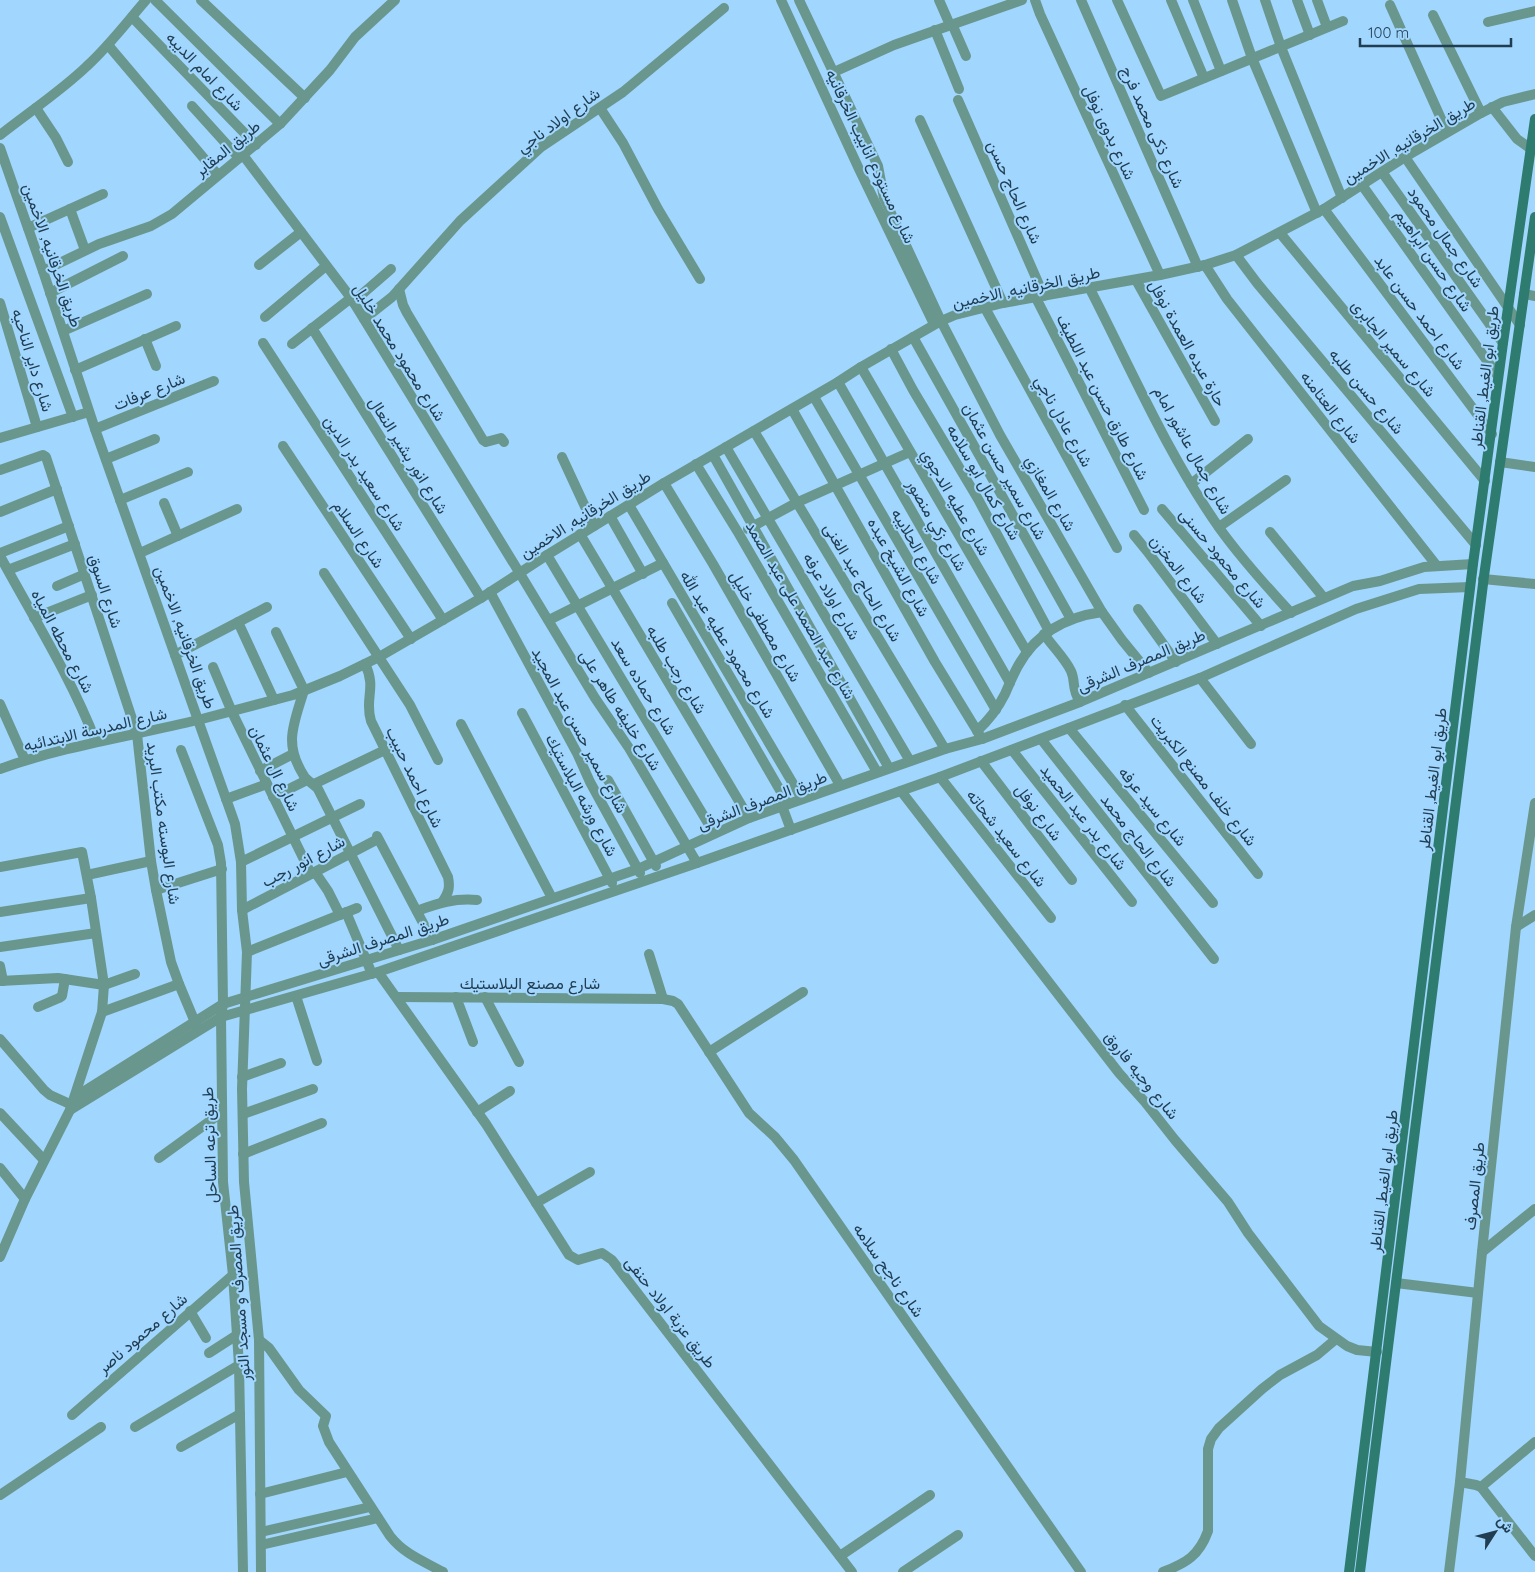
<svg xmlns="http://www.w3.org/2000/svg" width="1535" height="1572" font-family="Quicksand,Vazirmatn,sans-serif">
	<rect width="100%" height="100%" fill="#a1d6fe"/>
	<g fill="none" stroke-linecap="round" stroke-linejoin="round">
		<g stroke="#69978e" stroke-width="10">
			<polyline points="155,0 280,124"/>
			<polyline points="201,0 305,98"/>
			<polyline points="781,0 859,169 934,324"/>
			<polyline points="799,0 878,166 884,198 941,321 1000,435 1102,612 1122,640 1149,673"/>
			<polyline points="939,0 950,25"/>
			<polyline points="1035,0 1040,14 1160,275"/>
			<polyline points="1081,0 1198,267"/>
			<polyline points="1117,0 1161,96 1343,21"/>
			<polyline points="1171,0 1204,78"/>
			<polyline points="1193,0 1221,71"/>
			<polyline points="1232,0 1252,58 1317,213"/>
			<polyline points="1265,0 1281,47 1342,198"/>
			<polyline points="1297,0 1310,35"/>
			<polyline points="1317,0 1327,27"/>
			<polyline points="1390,5 1447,132"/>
			<polyline points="1433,15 1481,113"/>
			<polyline points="132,17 256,145"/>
			<polyline points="1488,22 1535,11"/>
			<polyline points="952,24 966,56"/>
			<polyline points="935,30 959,89"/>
			<polyline points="108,45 218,175"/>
			<polyline points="834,72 894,45 1022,0"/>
			<polyline points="958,100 1044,296"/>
			<polyline points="192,106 239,158"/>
			<polyline points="1492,107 1517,139 1531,149"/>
			<polyline points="36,108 56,138 68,162"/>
			<polyline points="600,108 623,143 658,209 700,279"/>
			<polyline points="920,120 1003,303"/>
			<path d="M 0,135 C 29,112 61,91 87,66 C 109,46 127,22 146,0"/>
			<polyline points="0,148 43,271 95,429 198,720 293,695 340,676 379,657 481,598 547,555 664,483 838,382 861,367 941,321 955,315 1003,303 1160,275 1205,265 1236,255 1324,209 1405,157 1481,113 1503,102 1535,94"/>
			<polyline points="243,155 351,298 364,319 519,572 595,698 629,748 697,863"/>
			<polyline points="1405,157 1520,325"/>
			<polyline points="1382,172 1503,343"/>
			<polyline points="1362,185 1498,376"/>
			<polyline points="70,209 85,250"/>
			<polyline points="1324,209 1492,434"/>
			<polyline points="0,217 73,417"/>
			<polyline points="28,228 103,194"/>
			<polyline points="1280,233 1485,481"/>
			<polyline points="1236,255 1257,283 1476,545"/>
			<polyline points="259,265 301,232"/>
			<polyline points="1205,265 1227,299 1437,566"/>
			<polyline points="43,271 99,244 151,226 172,214 280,124 330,70 355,37 395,0"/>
			<polyline points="1136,280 1215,421"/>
			<polyline points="399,289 403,305 407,313 483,440 486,442 501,438 504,442"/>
			<path d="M 1090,289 C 1131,369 1168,455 1220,529 C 1241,558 1266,586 1291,613"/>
			<polyline points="50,293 123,256"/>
			<polyline points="1524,294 1535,296"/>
			<polyline points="1036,298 1144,510"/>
			<polyline points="353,302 391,269"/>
			<polyline points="0,303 37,427"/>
			<polyline points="985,308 1117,548"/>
			<polyline points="265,317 326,266"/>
			<polyline points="364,319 392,297 460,221 541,147 623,92 724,8"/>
			<polyline points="312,328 481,598"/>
			<polyline points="63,331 147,294"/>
			<polyline points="913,337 1071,619"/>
			<polyline points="145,339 156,366"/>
			<polyline points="263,343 443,620"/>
			<polyline points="292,344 351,298"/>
			<polyline points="891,349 913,390 978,499 1049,631"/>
			<polyline points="861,367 1027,652"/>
			<polyline points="75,370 176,326"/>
			<polyline points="838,382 1010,683"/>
			<polyline points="814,397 996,710"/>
			<polyline points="792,409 935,662 982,739"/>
			<polyline points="95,429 214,381"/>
			<polyline points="754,431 945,749"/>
			<polyline points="0,438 89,412"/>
			<polyline points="283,446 411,639"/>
			<polyline points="726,447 910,761"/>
			<polyline points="713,455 889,768"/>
			<polyline points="562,457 594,526"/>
			<polyline points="106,459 155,439"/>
			<polyline points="1500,462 1535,467"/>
			<polyline points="696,464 739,534 877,772"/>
			<polyline points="0,470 43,455 46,457 137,734 151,861 156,890 171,962 179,984 197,1027"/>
			<polyline points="664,483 713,564 840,785"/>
			<polyline points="1191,484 1248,439"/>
			<polyline points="120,500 188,472"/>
			<polyline points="164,503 178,536"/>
			<polyline points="629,505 802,799"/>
			<polyline points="1162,509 1261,626"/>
			<polyline points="0,512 57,489"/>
			<polyline points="610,516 643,574"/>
			<polyline points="1219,527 1286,480"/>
			<polyline points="748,529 798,502 910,452"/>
			<polyline points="1270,532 1324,598"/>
			<polyline points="580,534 749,818"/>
			<polyline points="1134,535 1147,551 1217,644"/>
			<polyline points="0,553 69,526"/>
			<polyline points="140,553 237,509"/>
			<polyline points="547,555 714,833"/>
			<path d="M 0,556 C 33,617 71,677 96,742"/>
			<polyline points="8,570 75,544"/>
			<polyline points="324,573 410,705 438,760"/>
			<polyline points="1483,579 1535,584"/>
			<polyline points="57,586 85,574"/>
			<polyline points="490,592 577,753 590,782 640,873"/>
			<polyline points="672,603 788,804"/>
			<polyline points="1138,609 1176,662"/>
			<polyline points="34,618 92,595"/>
			<polyline points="549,620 663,563"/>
			<polyline points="238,622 274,700"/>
			<path d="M 276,632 L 304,690 C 294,724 283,743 304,776 C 307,781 314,784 318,789 L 399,950"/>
			<path d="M 1044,634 C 1052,646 1065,658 1071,671 C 1076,682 1071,688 1080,702"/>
			<polyline points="175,655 267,607"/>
			<path d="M 365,664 C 377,688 364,699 371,721 L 448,877 C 450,887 449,892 443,901"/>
			<polyline points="213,667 232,712 311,874"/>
			<polyline points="1200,678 1251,744"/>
			<polyline points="0,704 25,760"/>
			<polyline points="1125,705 1258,874"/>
			<polyline points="522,713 612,883"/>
			<polyline points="461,724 552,898"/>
			<polyline points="1069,728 1213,903"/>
			<path d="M 977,731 C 989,720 998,708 1005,694 C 1009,685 1013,675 1018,666 C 1036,633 1066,617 1102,612"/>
			<polyline points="1041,739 1214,959"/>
			<polyline points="181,750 218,845 221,863 223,1004 221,1017 223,1182 233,1275 239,1365 243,1572"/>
			<polyline points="1012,750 1132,902"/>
			<polyline points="981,761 1072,880"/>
			<path d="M 0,769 C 64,746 132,736 198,720 L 235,824 L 241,862 L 242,910 L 247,952 L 242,1089 L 244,1182 L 259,1340 L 261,1572"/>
			<polyline points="260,771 293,754"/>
			<polyline points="940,777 1051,918"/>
			<polyline points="608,780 656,866"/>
			<polyline points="314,784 385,750"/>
			<polyline points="901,791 1119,1073 1145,1102 1175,1140 1228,1202 1248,1233 1319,1326 1347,1346 1357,1350 1377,1352"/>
			<polyline points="273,797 307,780"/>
			<polyline points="226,799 267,784"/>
			<polyline points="782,806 791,830"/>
			<polyline points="377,836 432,940"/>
			<polyline points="241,862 360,804"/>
			<polyline points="0,867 82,852 91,898 104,985 102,1012 70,1110 25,1199 0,1257"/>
			<polyline points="315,872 328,891 340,915"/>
			<polyline points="87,875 151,861"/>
			<polyline points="156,890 222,869"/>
			<polyline points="242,910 378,839"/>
			<path d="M 417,911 C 438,903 455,898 477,900"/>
			<polyline points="0,912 91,898"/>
			<polyline points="346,912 372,974"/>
			<polyline points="1516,927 1535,915"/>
			<polyline points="0,947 96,933"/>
			<polyline points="247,952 357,908"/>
			<polyline points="649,954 663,999"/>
			<polyline points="0,966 3,981"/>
			<polyline points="378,972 486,1124 569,1255 578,1260 602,1253 612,1260 852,1572"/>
			<polyline points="0,981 58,978 104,985 135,974"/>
			<polyline points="296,996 317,1061"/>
			<polyline points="397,997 663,999 673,1001 678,1004 749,1113 775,1137 794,1160 1081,1572"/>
			<polyline points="456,997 473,1042"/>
			<polyline points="485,997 519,1062"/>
			<polyline points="38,1007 59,998 62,996 65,979"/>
			<polyline points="102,1012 179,984"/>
			<polyline points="0,1039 44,1090 50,1095 72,1105"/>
			<polyline points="709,1052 803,992"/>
			<polyline points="242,1077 281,1063"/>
			<polyline points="75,1097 223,1004 432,940 638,869 749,818 945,749 982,739 1080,702 1353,586 1380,581 1424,567 1473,564"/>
			<polyline points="70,1110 221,1017 378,972 697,863 940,777 1200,678 1356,609 1419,589 1470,587"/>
			<polyline points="477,1112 510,1091"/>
			<polyline points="0,1113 44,1160"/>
			<polyline points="243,1114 313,1089"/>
			<polyline points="243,1154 322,1123"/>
			<polyline points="159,1158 221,1113"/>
			<polyline points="0,1168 25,1199"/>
			<polyline points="536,1203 590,1172"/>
			<polyline points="1482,1252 1535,1209"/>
			<polyline points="1396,1283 1478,1293"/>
			<polyline points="190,1311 206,1338"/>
			<path d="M 259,1340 L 269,1348 L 299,1390 L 326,1416 L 323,1426 L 329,1442 L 390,1536 C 404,1554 423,1561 443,1572"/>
			<polyline points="209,1353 237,1335"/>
			<polyline points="72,1415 233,1275"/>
			<polyline points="135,1427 239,1365"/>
			<polyline points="181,1447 240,1414"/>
			<polyline points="1460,1482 1476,1485 1481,1487 1535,1556"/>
			<polyline points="1481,1487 1535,1442"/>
			<polyline points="260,1494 347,1472"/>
			<polyline points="0,1495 101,1427"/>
			<polyline points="261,1532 370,1507"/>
			<polyline points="261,1545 378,1518"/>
			<polyline points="840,1556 930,1495"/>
			<polyline points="903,1572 958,1535"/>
			<path d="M 1163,1572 C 1186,1563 1199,1556 1208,1531 L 1208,1449 L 1211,1439 L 1219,1428 L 1262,1389 L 1280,1375 L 1317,1355 L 1336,1339"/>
			<polyline points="1449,1572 1460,1482 1482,1252 1516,927 1535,803"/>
		</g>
		<g stroke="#2e7b70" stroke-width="10">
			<polyline points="1349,1572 1473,564 1503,343 1535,119"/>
			<polyline points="1360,1572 1484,576 1535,217"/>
		</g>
	</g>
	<g text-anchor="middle" stroke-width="4" stroke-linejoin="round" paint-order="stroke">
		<g font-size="16" fill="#213d52" stroke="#a1d6fe">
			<text transform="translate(205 71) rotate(46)" y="6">شارع امام الديبه</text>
			<text transform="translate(558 120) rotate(-36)" y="6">شارع اولاد ناجي</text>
			<text transform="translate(1153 127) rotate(66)" y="6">شارع ذكى محمد فرج</text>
			<text transform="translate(1110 132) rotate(65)" y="6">شارع بدوى نوفل</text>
			<text transform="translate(1409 140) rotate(-31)" y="6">طريق الخرقانيه, الاخمين</text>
			<text transform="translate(227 148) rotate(-39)" y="6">طريق المقابر</text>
			<text transform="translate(871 156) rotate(65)" y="6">شارع مستودع انابيب الخرقانيه</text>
			<text transform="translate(1015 192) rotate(66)" y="6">شارع الحاج حسن</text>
			<text transform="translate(1446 237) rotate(55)" y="6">شارع جمال محمود</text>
			<text transform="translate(53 255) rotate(71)" y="6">طريق الخرقانيه, الاخمين</text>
			<text transform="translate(1434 260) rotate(55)" y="6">شارع حسن ابراهيم</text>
			<text transform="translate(1026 287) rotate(-12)" y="6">طريق الخرقانيه, الاخمين</text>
			<text transform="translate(1420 312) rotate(53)" y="6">شارع احمد حسن عابد</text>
			<text transform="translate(1188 343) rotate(61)" y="6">حارة عبده العمدة نوفل</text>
			<text transform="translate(1394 348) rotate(50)" y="6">شارع سمير الجابرى</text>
			<text transform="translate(400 352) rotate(58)" y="6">شارع محمود محمد خليل</text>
			<text transform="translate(33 360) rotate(73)" y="6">شارع داير الناحيه</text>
			<text transform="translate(1484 377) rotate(-83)" y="6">طريق ابو الغيط, القناطر</text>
			<text transform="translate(149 391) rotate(-22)" y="6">شارع عرفات</text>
			<text transform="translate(1367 391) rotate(50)" y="6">شارع حسن طلبه</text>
			<text transform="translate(1103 397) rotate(63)" y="6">شارع طارق حسن عبد اللطيف</text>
			<text transform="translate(1331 407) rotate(52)" y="6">شارع العتامنه</text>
			<text transform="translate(1064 421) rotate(61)" y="6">شارع عادل ناجي</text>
			<text transform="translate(1193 450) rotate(61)" y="6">شارع جمال عاشور امام</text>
			<text transform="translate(409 455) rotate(58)" y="6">شارع انور بشير النعال</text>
			<text transform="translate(1005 471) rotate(61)" y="6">شارع سمير حسن عثمان</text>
			<text transform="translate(365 473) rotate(57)" y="6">شارع سعيد بدر الدين</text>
			<text transform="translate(984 482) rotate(60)" y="6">شارع كمال ابو سلامه</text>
			<text transform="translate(1051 493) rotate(60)" y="6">شارع المغازي</text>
			<text transform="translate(956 502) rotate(60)" y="6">شارع عطيه الدجوي</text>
			<text transform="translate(585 514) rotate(-32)" y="6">طريق الخرقانيه, الاخمين</text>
			<text transform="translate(937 525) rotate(60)" y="6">شارع زكي منصور</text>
			<text transform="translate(359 534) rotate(56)" y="6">شارع السلام</text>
			<text transform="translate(917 546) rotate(60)" y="6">شارع الحلايبه</text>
			<text transform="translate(1223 558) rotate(50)" y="6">شارع محمود حسنى</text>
			<text transform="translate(899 567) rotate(61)" y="6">شارع الشيخ عبده</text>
			<text transform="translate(1179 569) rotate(52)" y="6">شارع المخزن</text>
			<text transform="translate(863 582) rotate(59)" y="6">شارع الحاج عبد الغنى</text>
			<text transform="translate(106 591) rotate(72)" y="6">شارع السوق</text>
			<text transform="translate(832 596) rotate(60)" y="6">شارع اولاد عرفه</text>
			<text transform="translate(801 610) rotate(60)" y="6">شارع عبد الصمد على عبد الصمد</text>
			<text transform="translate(766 626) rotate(60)" y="6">شارع مصطفى خليل</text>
			<text transform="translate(186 637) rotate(70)" y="6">طريق الخرقانيه, الاخمين</text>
			<text transform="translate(63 641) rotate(62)" y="6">شارع محطه المياه</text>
			<text transform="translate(728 644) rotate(59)" y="6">شارع محمود عطيه عبد الله</text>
			<text transform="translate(1141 660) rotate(-23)" y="6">طريق المصرف الشرقى</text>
			<text transform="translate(677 669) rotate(59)" y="6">شارع رجب طلبه</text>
			<text transform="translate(644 686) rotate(59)" y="6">شارع حماده سعد</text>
			<text transform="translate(621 710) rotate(58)" y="6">شارع خليفه طاهر على</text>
			<text transform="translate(95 729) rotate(-13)" y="6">شارع المدرسة الابتدائيه</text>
			<text transform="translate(580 730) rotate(62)" y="6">شارع سمير حسن عبد المجيد</text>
			<text transform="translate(275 768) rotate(64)" y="6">شارع ال عثمان</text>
			<text transform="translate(415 777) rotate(64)" y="6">شارع احمد حبيب</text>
			<text transform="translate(1432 779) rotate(-83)" y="6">طريق ابو الغيط, القناطر</text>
			<text transform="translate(1204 780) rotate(52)" y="6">شارع خلف مصنع الكبريت</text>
			<text transform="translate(582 795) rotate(62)" y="6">شارع ورشه البلاستيك</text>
			<text transform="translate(762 800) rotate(-21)" y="6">طريق المصرف الشرقى</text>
			<text transform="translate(1153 806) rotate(51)" y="6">شارع سيد عرفه</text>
			<text transform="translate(1039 812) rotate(53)" y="6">شارع نوفل</text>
			<text transform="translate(1084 817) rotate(52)" y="6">شارع بدر عبد الحميد</text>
			<text transform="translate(164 823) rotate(82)" y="6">شارع البوسته مكتب البريد</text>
			<text transform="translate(1007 838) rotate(52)" y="6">شارع سعيد شحاته</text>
			<text transform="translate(1139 840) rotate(52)" y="6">شارع الحاج محمد</text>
			<text transform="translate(303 861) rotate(-28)" y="6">شارع انور رجب</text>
			<text transform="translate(383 939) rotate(-18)" y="6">طريق المصرف الشرقى</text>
			<text x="530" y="989">شارع مصنع البلاستيك</text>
			<text transform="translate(1142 1075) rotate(51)" y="6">شارع وجيه فاروق</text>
			<text transform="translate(209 1145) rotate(-92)" y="6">طريق ترعه الساحل</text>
			<text transform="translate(1383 1181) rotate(-83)" y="6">طريق ابو الغيط, القناطر</text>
			<text transform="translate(1474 1186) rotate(-84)" y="6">طريق المصرف</text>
			<text transform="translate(889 1270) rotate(55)" y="6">شارع ناجح سلامه</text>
			<text transform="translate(238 1293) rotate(-94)" y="6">طريق المصرف و مسجد النور</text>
			<text transform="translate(671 1312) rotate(52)" y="6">طريق عزبة اولاد حنفى</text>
			<text transform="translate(142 1333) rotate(-41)" y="6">شارع محمود ناصر</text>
		</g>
	</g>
	<g transform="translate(1495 1532) rotate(54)" stroke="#a1d6fe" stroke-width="4" paint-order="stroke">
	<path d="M0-4L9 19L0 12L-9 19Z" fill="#213d52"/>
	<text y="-8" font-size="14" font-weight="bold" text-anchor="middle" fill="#213d52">ش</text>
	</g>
	<path d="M1360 38v8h151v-8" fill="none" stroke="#213d52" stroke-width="2.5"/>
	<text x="1368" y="38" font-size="15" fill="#213d52" stroke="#a1d6fe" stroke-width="4" paint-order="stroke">100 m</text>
</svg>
